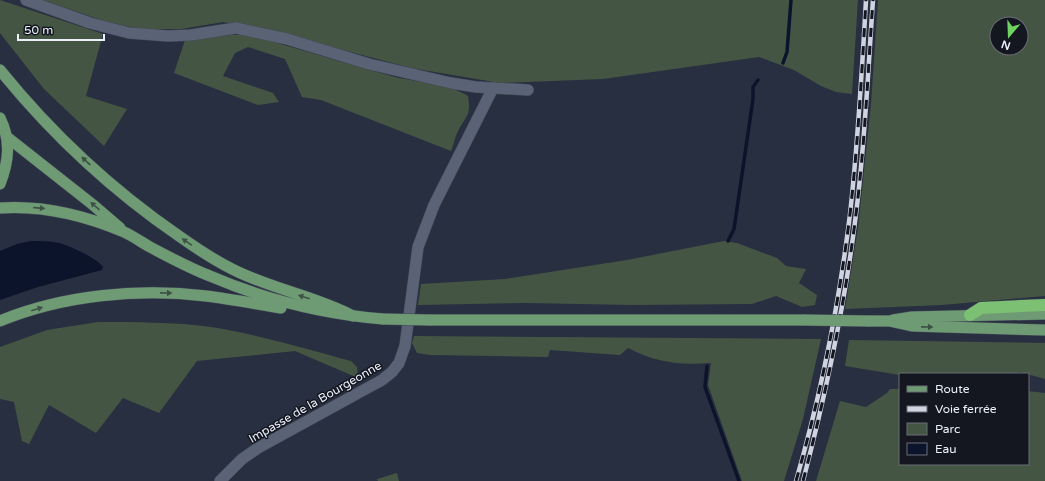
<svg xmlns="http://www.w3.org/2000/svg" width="1045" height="481" font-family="'Varela Round',sans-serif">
	<rect width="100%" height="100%" fill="#282f40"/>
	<g fill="#455543" fill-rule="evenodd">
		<polygon points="0,0 103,34 86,96 127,109 104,146 44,89 0,33"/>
		<polygon points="43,0 858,0 852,94 836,92 821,86 794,70 759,57 603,79 500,83 411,68 271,31 223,22 181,29 140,29 107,22"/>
		<path d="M 878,0 L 1045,0 L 1045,296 L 942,305 L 845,309 L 858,228 L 871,104 ZM 997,24 L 1021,24 L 1021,48 L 997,48 Z"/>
		<path d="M 231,35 L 248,35 C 297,48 345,64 395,77 C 417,82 450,84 468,96 C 471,115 467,115 459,129 C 455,136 454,144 451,151 L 321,100 L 302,97 L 285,59 L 248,47 L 235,53 L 223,76 L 273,93 L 279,102 L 258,105 L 174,73 L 185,40 Z"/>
		<polygon points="724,241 737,243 777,258 786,266 806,269 799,283 817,295 815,305 802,307 776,296 752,304 632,305 525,303 418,305 421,284 505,279 627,260"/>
		<path d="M 98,322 C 136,322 173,322 211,327 C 256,334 307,349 351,361 L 357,367 L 358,378 L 295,351 L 197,361 L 159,413 L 123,398 L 96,433 L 49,405 L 29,444 L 22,441 L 14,402 L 0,399 L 0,347 L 47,330 Z"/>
		<path d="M 414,336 L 821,339 L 803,419 L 784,481 L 742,481 L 708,385 L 711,363 C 679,365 657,363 628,348 L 620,355 L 550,350 L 548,357 L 430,355 L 417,353 L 412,343 Z"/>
		<polygon points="849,340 1045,343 1045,379 1020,372 1012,374 900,375 845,366"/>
		<polygon points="890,389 900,389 900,464 1028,464 1028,391 1045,393 1045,481 816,481 840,401 866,407 887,393"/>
		<polygon points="397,473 399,481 378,481 377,479"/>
	</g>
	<path fill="#0c142c" d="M 31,241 C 40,241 50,241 59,243 C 70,246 97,258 103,267 L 102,270 L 38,287 L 0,300 L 0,251 L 17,244 Z"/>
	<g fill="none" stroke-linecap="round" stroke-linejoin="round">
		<g stroke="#0c142c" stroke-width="3.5">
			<polyline points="783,63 787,52 791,0"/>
			<polyline points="728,241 734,229 753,99 753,87 758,80"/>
			<polyline points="707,366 705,387 739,481"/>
		</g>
		<defs>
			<g id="minor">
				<polyline points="26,0 90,23 129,33 168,36 191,35 236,28 287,39 369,64 451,83 476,87 528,90"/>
				<polyline points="220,481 242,459 258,448 382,380 392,372 399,363 405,346 418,247 434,205 493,88"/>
			</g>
			<g id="primary">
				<path d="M 0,70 C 51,133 112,190 179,236 C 196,248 214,260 232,269 C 271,289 315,296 353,316"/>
				<path d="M 0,118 C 11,140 9,161 0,184"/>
				<polyline points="7,137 92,204 120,228"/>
				<path d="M 0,208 C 43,205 84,215 124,232 C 133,236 141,242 150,247 C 169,257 189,268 210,276 C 266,300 322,314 383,319"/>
				<polyline points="429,320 804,320"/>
				<polyline points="893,320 912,317 1045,314"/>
				<path d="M 0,321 C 63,295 138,288 206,296 C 231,299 256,304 281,308"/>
				<polyline points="868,321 889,321 912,326 1045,330"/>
			</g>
			<polyline id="motorway" points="970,315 981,308 1045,305"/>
		</defs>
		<use href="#minor" stroke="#454b59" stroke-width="12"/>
		<use href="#primary" stroke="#454b59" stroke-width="12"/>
		<use href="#motorway" stroke="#454b59" stroke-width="13"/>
		<use href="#minor" stroke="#5a6275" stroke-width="11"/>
		<use href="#primary" stroke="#6e9a74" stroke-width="11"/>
		<use href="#motorway" stroke="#7cc073" stroke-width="12"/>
		<defs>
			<g id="rail">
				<path d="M 796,481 C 821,394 839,304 850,214 C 858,143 862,71 866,0"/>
				<path d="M 803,481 C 826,393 845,305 856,214 C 865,143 868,71 873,0"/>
			</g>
		</defs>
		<use href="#rail" stroke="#cfd4e0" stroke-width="4.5"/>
		<use href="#rail" stroke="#14171f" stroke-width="3" stroke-dasharray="9" stroke-linecap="butt"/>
		<defs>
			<g id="primary-bridge">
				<polyline points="383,319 429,320"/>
				<polyline points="804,320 868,321"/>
			</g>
		</defs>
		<use href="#primary-bridge" stroke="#454b59" stroke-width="12" stroke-linecap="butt"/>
		<use href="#primary-bridge" stroke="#6e9a74" stroke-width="11"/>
	</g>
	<defs><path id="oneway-solid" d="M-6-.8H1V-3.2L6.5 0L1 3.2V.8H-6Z"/></defs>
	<g fill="#3c5245">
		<use href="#oneway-solid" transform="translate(86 161) rotate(-137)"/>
		<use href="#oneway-solid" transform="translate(95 206) rotate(-139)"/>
		<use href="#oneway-solid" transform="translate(39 208) rotate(5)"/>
		<use href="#oneway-solid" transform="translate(187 242) rotate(-146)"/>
		<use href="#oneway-solid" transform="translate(166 293) rotate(1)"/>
		<use href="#oneway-solid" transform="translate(304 297) rotate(-162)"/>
		<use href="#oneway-solid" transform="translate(37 309) rotate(-17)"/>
		<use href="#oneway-solid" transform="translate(927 327) rotate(1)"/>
	</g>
	<g text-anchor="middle" stroke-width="3" stroke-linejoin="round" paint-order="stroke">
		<g font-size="12" fill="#ebf0fb" stroke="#14171f">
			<text transform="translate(315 402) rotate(-30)" y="4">Impasse de la Bourgeonne</text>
		</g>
	</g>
	<rect x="899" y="373" width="130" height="92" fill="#14171f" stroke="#6a6e77"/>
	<rect x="907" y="386" width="20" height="6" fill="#6e9a74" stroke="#6a6e77"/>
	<text x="935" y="393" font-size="12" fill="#ebf0fb">Route</text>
	<rect x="907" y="406" width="20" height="6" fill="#cfd4e0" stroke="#6a6e77"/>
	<text x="935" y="413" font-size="12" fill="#ebf0fb">Voie ferrée</text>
	<rect x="907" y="423" width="20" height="12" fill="#455543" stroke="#6a6e77"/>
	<text x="935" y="433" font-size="12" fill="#ebf0fb">Parc</text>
	<rect x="907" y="443" width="20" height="12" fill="#0c142c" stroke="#6a6e77"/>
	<text x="935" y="453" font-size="12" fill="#ebf0fb">Eau</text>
	<g transform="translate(1009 36) rotate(199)"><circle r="19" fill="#14171f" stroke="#6a6e77"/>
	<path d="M0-3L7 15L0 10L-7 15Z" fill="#6ed361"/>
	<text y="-6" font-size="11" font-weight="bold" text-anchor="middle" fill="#ebf0fb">N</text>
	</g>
	<path d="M18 34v6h86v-6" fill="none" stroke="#ebf0fb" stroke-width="2"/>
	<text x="24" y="34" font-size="12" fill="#ebf0fb" stroke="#14171f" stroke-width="3" paint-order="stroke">50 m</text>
</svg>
